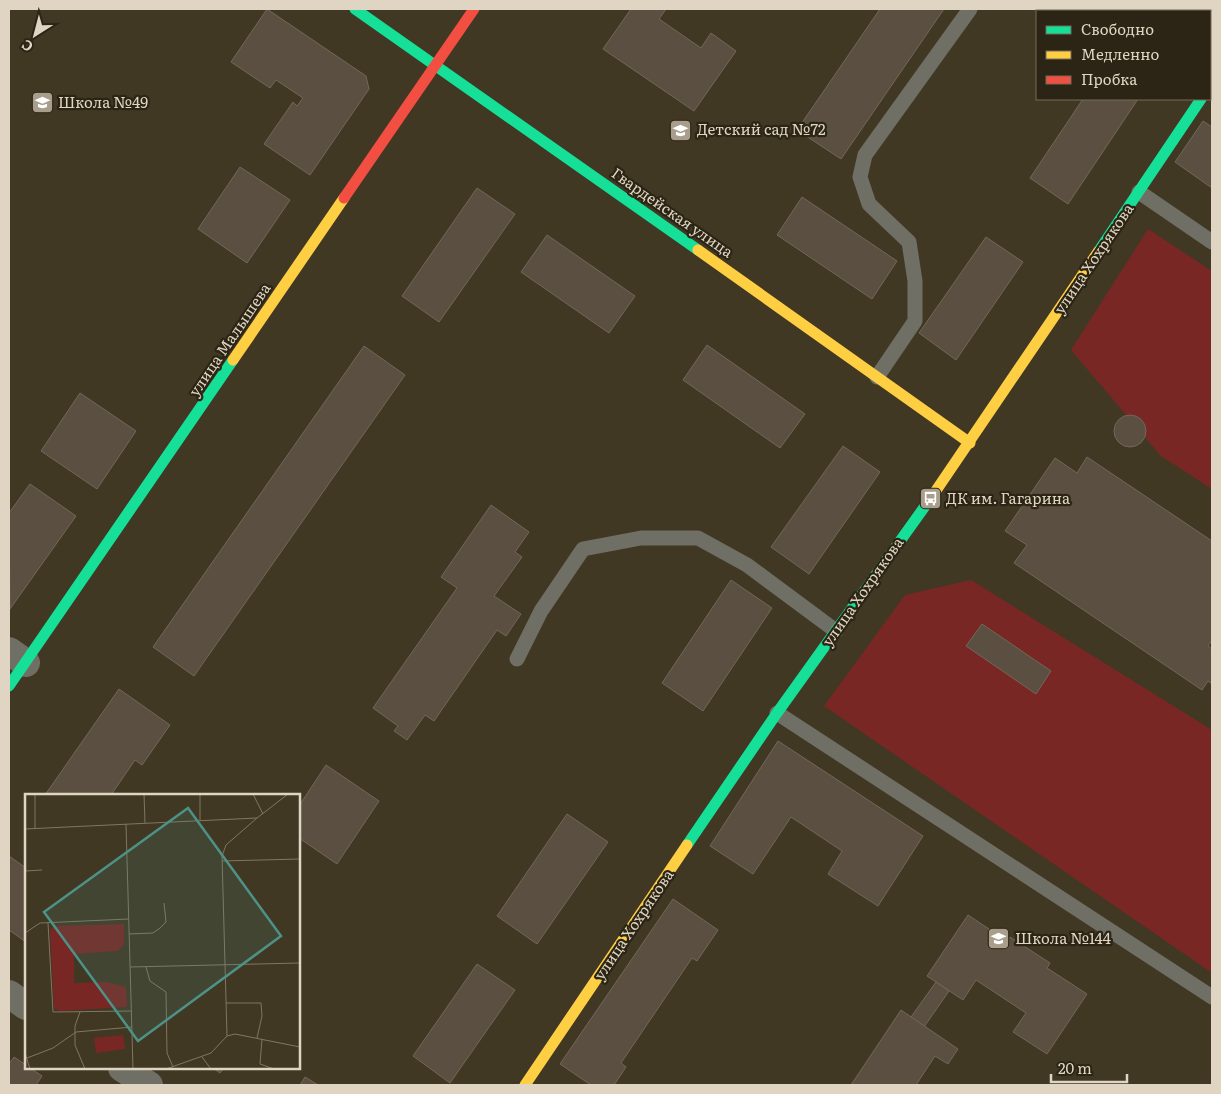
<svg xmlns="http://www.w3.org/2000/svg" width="1221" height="1094" font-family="Literata,serif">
	<rect width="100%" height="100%" fill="#413824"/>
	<g fill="#782725">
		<polygon points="1148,229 1212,271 1212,489 1161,456 1071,350"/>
		<polygon points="971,580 1212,730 1212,973 824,706 905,595"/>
	</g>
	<g fill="#5a4f40" stroke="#726859">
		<polygon points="267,9 366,76 369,89 310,175 264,144 293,102 297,106 303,98 276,80 270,88 231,62"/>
		<polygon points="631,9 666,9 659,19 701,48 711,33 736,51 694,111 603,49"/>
		<polygon points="880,9 944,9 841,159 797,130"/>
		<polygon points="1146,9 1205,9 1204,11 1144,11"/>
		<polygon points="1083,99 1138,99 1068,204 1030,178"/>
		<polygon points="1203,121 1212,127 1212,188 1175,162"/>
		<polygon points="240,167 290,200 247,263 198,229"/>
		<polygon points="477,188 515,214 439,322 402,296"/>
		<polygon points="802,197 897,261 872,299 777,235"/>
		<polygon points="547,235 635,296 609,333 521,272"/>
		<polygon points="986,237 1023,262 956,360 919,333"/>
		<polygon points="707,345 805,414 780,448 683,380"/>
		<polygon points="364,346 405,375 194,676 153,647"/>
		<polygon points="80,393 136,431 97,489 41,451"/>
		<circle cx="1130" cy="431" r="16"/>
		<polygon points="843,446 880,472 809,574 771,547"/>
		<polygon points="1087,457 1212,541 1212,640 1208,646 1212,649 1212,684 1208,681 1202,690 1014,563 1027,545 1005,531 1055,458 1077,473"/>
		<polygon points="30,484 76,516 10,609 9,513"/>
		<polygon points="491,505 529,532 515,552 522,557 494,596 521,614 506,636 497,630 434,721 425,715 407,740 394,731 398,726 373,708 457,588 441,577"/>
		<polygon points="731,580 772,608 703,711 662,683"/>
		<polygon points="982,624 1051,671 1036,694 966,646"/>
		<polygon points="119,689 170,725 142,765 135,760 111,795 45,795"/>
		<polygon points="778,741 923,836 878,906 828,874 842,851 791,817 753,874 710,846"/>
		<polygon points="326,765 379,801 337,864 299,838 299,806"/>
		<polygon points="567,814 608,842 537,944 497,916"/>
		<polygon points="9,856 26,868 26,942 9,930"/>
		<polygon points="673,899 718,930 697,961 692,958 621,1063 626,1067 614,1085 591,1085 560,1064"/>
		<polygon points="968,915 1007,941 1010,937 1050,963 1047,968 1087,994 1047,1054 1013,1032 1026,1013 976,980 963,1000 927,976"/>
		<polygon points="477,964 515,990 450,1083 413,1056"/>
		<polygon points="936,982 949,991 924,1027 911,1017"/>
		<polygon points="901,1010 958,1049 948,1064 935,1056 916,1085 851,1085"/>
		<polygon points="14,1057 26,1065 26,1068 30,1068 42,1076 36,1085 9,1085 9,1064"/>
		<polygon points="213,1068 224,1068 220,1073"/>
		<polygon points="305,1077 318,1085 300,1085"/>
	</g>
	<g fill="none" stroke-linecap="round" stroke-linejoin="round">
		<g stroke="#6f6f66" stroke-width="15">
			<polyline points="1139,192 1212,242"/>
			<polyline points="877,377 915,321 915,281 909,242 869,204 860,177 865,155 970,9"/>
			<polyline points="517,659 541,611 583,549 641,538 698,538 747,565 836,631"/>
			<polyline points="777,713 1212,997"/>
		</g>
		<g stroke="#6f6f66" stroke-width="28">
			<polyline points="1210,86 1212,83"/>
			<polyline points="9,651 26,663"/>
			<polyline points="9,994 26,1006"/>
			<polyline points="122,1068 149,1085"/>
		</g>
		<g stroke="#16e098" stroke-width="11">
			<polyline points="355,9 698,250"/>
			<polyline points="1098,252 1201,99"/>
			<polyline points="9,686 233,360"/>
			<polyline points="687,845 777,713 933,495"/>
		</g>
		<g stroke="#ffcf43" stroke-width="11">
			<polyline points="698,250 970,443"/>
			<polyline points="233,360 344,198"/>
			<polyline points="933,495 1098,252"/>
			<polyline points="525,1085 687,845"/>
		</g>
		<polyline stroke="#f24e42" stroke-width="11" points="344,198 474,9"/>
	</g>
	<defs>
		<symbol id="school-square" viewBox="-11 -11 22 22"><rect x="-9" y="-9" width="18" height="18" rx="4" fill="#a89e8b" stroke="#2c2515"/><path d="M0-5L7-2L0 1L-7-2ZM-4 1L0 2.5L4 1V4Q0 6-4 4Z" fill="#fff"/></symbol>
		<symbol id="bus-square" viewBox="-11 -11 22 22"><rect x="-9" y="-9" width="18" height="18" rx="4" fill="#a89e8b" stroke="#2c2515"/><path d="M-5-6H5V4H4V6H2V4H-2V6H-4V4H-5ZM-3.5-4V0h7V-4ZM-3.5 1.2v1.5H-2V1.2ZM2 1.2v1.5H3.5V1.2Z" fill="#fff"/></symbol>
	</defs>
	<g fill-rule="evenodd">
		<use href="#school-square" x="30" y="90" width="25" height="25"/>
		<use href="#school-square" x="668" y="118" width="25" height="25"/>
		<use href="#bus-square" x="918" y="486" width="25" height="25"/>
		<use href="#school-square" x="986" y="926" width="25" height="25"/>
	</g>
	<g text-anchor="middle" stroke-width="4.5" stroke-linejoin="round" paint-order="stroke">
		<g font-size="15" fill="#dfd5c2" stroke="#2c2515" text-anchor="start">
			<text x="58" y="108">Школа №49</text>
			<text x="697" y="135">Детский сад №72</text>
			<text x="946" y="504">ДК им. Гагарина</text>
			<text x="1015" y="944">Школа №144</text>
		</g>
		<g font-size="15" fill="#dfd5c2" stroke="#2c2515">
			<text transform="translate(672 213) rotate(35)" y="5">Гвардейская улица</text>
			<text transform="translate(1094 259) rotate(-56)" y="5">улица Хохрякова</text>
			<text transform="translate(230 340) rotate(-56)" y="5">улица Малышева</text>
			<text transform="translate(863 592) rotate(-55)" y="5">улица Хохрякова</text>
			<text transform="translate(634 925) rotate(-56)" y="5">улица Хохрякова</text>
		</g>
	</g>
	<g transform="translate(25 794)">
		<rect width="275" height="275" fill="#413824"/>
		<path d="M 99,130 L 99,150 L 93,157 L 49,160 L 49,189 L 81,188 L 101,193 L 102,213 L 34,217 L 29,214 L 25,136 L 30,132 ZM 98,241 L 100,255 L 71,259 L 69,244 Z" fill="#782725"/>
		<path fill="none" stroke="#807763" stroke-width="1" d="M 10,0 L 10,35M 119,0 L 120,29M 175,0 L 175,26M 228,0 L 238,20M 101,30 L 108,275M 0,35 L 232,24 L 263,0M 197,67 L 275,65M 0,77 L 17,76M 23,129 L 28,218 L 106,217M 0,139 L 15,129 L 104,125M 104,140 L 128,139 L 135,134 L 141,128 L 139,109M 105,173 L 275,169M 121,173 L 125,187 L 141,198 L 142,259 L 148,273M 201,209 L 236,209 L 237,222 L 232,244M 55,218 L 50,232 L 50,251 L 60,275M 202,242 L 197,62 L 201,51 L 232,24M 237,245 L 235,270 L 249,275M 0,259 L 5,275M 177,263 L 186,275M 2,264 L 28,254 L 51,238 L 107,233M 141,275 L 186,259 L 202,242 L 210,240 L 275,253"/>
		<path fill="#4d9287" fill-opacity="0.15" stroke="#4d9287" stroke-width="2.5" d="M 163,14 L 256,142 L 113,247 L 19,118 Z"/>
		<rect width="275" height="275" fill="none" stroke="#dfd5c2" stroke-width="2.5"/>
	</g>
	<rect width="1221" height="1094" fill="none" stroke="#dfd5c2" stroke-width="20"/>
	<rect x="1036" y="10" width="175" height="90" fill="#2c2515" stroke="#746b5a"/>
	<rect x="1046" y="26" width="25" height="8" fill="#16e098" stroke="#746b5a"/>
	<text x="1081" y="35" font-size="15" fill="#dfd5c2">Свободно</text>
	<rect x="1046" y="51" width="25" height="8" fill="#ffcf43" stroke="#746b5a"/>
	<text x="1081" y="60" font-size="15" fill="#dfd5c2">Медленно</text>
	<rect x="1046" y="76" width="25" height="8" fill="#f24e42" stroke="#746b5a"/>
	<text x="1081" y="85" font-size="15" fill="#dfd5c2">Пробка</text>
	<g transform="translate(35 35) rotate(216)" stroke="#2c2515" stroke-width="4" paint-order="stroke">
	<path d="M0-4L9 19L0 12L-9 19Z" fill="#dfd5c2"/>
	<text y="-8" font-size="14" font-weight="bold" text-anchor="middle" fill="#dfd5c2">С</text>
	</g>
	<path d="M1051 1074v8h76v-8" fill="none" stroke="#dfd5c2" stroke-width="2.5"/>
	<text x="1058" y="1074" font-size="15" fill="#dfd5c2" stroke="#2c2515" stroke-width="4" paint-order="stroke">20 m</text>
</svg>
